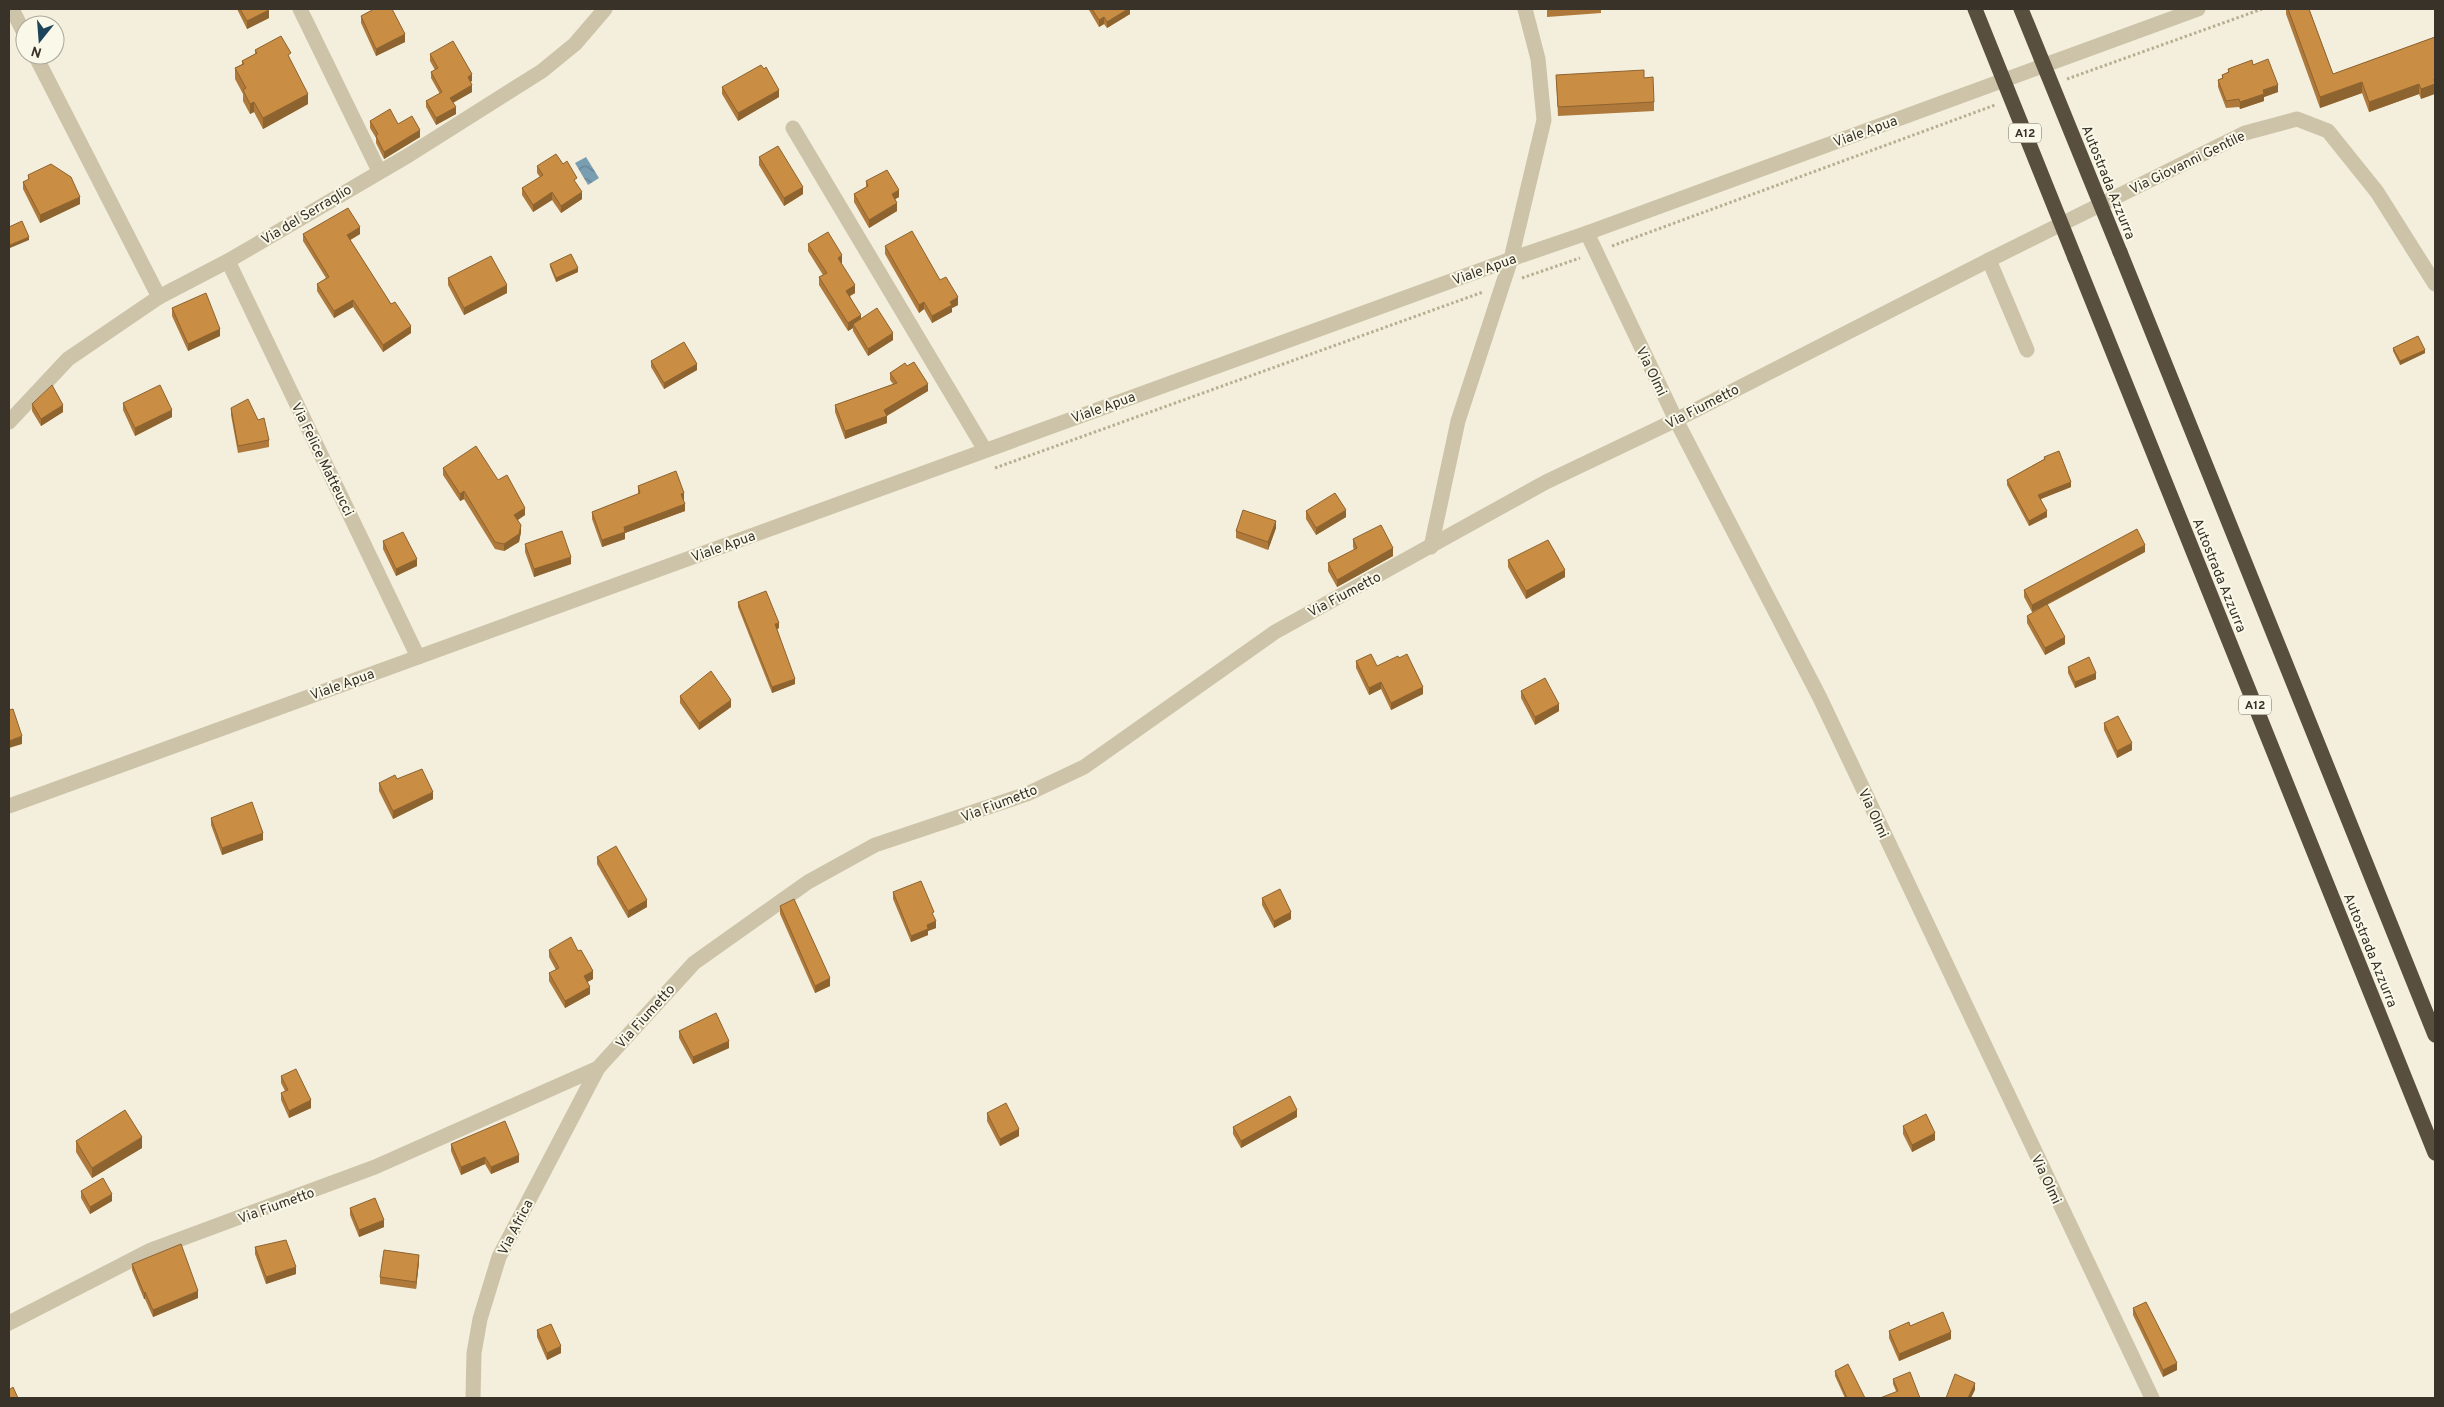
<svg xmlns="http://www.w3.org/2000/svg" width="2444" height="1407" font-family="Overpass,sans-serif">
	<defs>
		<pattern id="water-waves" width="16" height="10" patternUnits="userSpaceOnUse" patternTransform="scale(1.25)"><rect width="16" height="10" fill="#7a9eb1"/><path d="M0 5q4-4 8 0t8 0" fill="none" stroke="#658190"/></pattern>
	</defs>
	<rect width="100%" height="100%" fill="#f3efdc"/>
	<polygon fill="url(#water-waves)" points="586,157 599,178 588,185 575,163"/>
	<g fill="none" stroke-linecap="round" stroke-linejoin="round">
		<g stroke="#b8ae92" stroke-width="3" stroke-dasharray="2.5 2.5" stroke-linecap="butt">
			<polyline points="2067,79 2262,9"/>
			<polyline points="1612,246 1995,105"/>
			<polyline points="1522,278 1580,258"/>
			<polyline points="995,468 1483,292"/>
		</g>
		<g stroke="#ccc3a8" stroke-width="15">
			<polyline points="12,9 25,35"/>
			<polyline points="300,9 379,171"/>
			<polyline points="35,55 159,297"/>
			<polyline points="793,128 985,450"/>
			<polyline points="1587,233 1676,420 1820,698 2152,1398"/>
			<polyline points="1989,260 2027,350"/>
			<polyline points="228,261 418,657"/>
			<polyline points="9,422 68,359 159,297 228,261 409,155 542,71 575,44 605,9"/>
			<polyline points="1431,547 1458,421 1511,259 1544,120 1538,59 1525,9"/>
			<polyline points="9,806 1517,257 1587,233 2198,9"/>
			<polyline points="9,1323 151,1250 375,1167 598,1068 694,963 808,882 875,845 1027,794 1084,767 1275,632 1546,482 1676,420 1989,260 2245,133 2297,119 2328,131 2377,192 2435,284"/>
			<polyline points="473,1398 474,1353 480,1319 499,1257 598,1068"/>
		</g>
		<g stroke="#594f3f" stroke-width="15">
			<polyline points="2120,252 2435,1035"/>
			<polyline points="2075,258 2435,1153"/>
		</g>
		<g stroke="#594f3f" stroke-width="15">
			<polyline points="1975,9 2075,258"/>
			<polyline points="2021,9 2120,252"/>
		</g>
	</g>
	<g fill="#ae793a">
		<polygon points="237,9 268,9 269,18 247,29"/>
		<polygon points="1089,9 1130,9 1130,14 1107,28 1104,24 1099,27 1089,10"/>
		<polygon points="1547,9 1601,9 1601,13 1547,17"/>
		<polygon points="2286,9 2309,9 2333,74 2435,37 2421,99 2419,94 2369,112 2362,93 2320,108 2286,14"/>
		<polygon points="361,16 405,42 376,56 361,23"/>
		<polygon points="255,50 291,61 308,104 263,129 254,112 250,114 243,101 243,94 235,79 235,68 242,64 242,61 255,54"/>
		<polygon points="430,54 472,81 470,82 472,92 453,103 456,114 436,125 426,107 426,101 440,94 431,78 431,72 435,70 430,61"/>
		<polygon points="2253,65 2278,92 2264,97 2264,101 2240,109 2239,107 2226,108 2218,87 2218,80 2222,78 2222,75 2228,72 2228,69"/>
		<polygon points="1556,75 1644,78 1654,102 1654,111 1558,116"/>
		<polygon points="722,87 779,97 738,121 722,94"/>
		<polygon points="370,121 420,137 384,159 376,143 376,138 370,128"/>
		<polygon points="759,157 803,194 784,206 759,165"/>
		<polygon points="537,166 577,184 582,199 561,213 552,200 533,212 522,195 522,188 540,177 537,173"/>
		<polygon points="28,175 80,204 40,223 23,189 23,182 28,180"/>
		<polygon points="866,181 899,197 895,199 897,211 869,228 854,202 854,194 866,187"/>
		<polygon points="303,234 360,234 350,240 391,304 411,333 383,352 353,307 334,318 317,291 317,284 326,278 303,241"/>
		<polygon points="808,244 842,263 841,263 855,293 850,296 861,319 893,340 868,356 853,331 853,328 848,331 819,285 819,277 823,275 808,251"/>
		<polygon points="885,246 940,280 958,305 952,308 952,312 932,323 924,309 919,313 885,254"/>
		<polygon points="550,264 578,272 556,282 550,267"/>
		<polygon points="448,278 507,293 464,315 448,285"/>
		<polygon points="172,308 220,336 188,351 172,316"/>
		<polygon points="2393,348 2425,353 2400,365 2393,351"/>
		<polygon points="651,361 697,370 664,389 651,367"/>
		<polygon points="907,366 928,391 887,416 887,423 845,439 835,412 835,405 893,384 890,380 890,373"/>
		<polygon points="123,403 172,417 135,436 123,410"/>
		<polygon points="32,404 63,412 41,426 32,411"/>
		<polygon points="231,408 258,420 269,440 269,447 238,453 231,415"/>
		<polygon points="2044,457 2071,487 2041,499 2047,517 2029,526 2007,485 2007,480 2044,459"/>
		<polygon points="443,468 498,480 525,515 518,520 521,532 519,542 504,551 495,549 464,499 460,501 443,475"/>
		<polygon points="638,486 684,500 683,500 685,511 625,533 625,539 602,547 592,519 592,512 638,494"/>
		<polygon points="1306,511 1346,517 1316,535 1306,519"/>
		<polygon points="1276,528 1268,550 1236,538 1236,531"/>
		<polygon points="1353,539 1393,556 1337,587 1328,571 1328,563 1354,550 1353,547"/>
		<polygon points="383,541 417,566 396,576 383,549"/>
		<polygon points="525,544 571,564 534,577 525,552"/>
		<polygon points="2145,552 2047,605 2065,644 2045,655 2027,623 2027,616 2042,607 2032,612 2024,597 2024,590"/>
		<polygon points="1508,560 1565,577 1526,599 1508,567"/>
		<polygon points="738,602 779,628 777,629 795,684 772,693 738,607"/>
		<polygon points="1399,658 1423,694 1391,710 1381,689 1369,695 1356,668 1356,661 1377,666"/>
		<polygon points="2068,667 2096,679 2075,688 2068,673"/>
		<polygon points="1521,691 1559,711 1535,725 1521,698"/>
		<polygon points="680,696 731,707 699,730 680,703"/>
		<polygon points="2104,723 2132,750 2117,758 2104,730"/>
		<polygon points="397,779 433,799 393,819 379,791 379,783"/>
		<polygon points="211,818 263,840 222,855 211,825"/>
		<polygon points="597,857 647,907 628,918 597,864"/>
		<polygon points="893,892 934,918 936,928 928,931 928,935 911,942 893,899"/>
		<polygon points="1262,898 1291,919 1274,928 1262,905"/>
		<polygon points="780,906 830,986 815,993 780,914"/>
		<polygon points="549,950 593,979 587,982 590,994 565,1008 549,981 549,973 556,970 549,957"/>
		<polygon points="679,1031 729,1048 693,1064 679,1038"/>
		<polygon points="281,1076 311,1108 289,1118 281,1100 281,1093 285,1091 281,1083"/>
		<polygon points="987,1113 1019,1136 1000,1146 987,1121"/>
		<polygon points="1297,1117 1241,1148 1233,1134 1233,1127"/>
		<polygon points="1903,1126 1935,1140 1912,1152 1903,1134"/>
		<polygon points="76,1141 142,1148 92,1178 76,1152"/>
		<polygon points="451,1144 519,1162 491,1174 485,1164 461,1175 451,1151"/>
		<polygon points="81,1191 112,1201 90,1214 81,1198"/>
		<polygon points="350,1208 384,1227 359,1237 350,1215"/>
		<polygon points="255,1247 296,1274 266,1284 255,1254"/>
		<polygon points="419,1262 416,1289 380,1284 380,1277"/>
		<polygon points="132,1264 198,1298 153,1317 145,1299 144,1299 132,1270"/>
		<polygon points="2133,1308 2177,1370 2163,1377 2133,1315"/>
		<polygon points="1910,1326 1951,1339 1899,1361 1889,1338 1889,1331"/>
		<polygon points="537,1330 561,1353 547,1360 537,1337"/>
		<polygon points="1835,1371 1865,1398 1845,1398 1835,1376"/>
		<polygon points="1893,1379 1920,1398 1896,1391 1893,1384"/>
	</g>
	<g fill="#8d6330">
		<polygon points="1128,9 1130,9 1130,14 1107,28 1107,22"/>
		<polygon points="269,10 269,18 247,29 247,21"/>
		<polygon points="1104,17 1104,24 1099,27 1099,20"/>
		<polygon points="405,34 405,42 376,56 376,49"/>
		<polygon points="472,74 472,81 468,83 468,77"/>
		<polygon points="2435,78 2435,94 2421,99 2421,89"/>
		<polygon points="2362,82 2362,93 2320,108 2320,97"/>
		<polygon points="2419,84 2419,94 2369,112 2369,102"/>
		<polygon points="472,85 472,92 450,104 450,98"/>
		<polygon points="2278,85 2278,92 2264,97 2264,101 2240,109 2240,102 2263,90"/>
		<polygon points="779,90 779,97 738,121 738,113"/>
		<polygon points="308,94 308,104 263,129 263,118"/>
		<polygon points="254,102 254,112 250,114 250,104"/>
		<polygon points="456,107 456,114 436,125 436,118"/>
		<polygon points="420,130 420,137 384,159 384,152"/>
		<polygon points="803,187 803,194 784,206 784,198"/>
		<polygon points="899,190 899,197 892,201 892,194"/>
		<polygon points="552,192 552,200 533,212 533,205"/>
		<polygon points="582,192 582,199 561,213 561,206"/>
		<polygon points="80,197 80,204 40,223 40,215"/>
		<polygon points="897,203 897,211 869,228 869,220"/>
		<polygon points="360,227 360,234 347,242 347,235"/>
		<polygon points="29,237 29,240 10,248 10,245"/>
		<polygon points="842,255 842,263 838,265 838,258"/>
		<polygon points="578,268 578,272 556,282 556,278"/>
		<polygon points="507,285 507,293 464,315 464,308"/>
		<polygon points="855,285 855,293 846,298 846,291"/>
		<polygon points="958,297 958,305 952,308 952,312 932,323 932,316 950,302"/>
		<polygon points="353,300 353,307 334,318 334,311"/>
		<polygon points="924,302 924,309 919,313 919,305"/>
		<polygon points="861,315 861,322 853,324 853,328 848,331 848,323"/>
		<polygon points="411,326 411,333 383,352 383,345"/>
		<polygon points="220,329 220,336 188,351 188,344"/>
		<polygon points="893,333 893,340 868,356 868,349"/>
		<polygon points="2425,350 2425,353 2400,365 2400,361"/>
		<polygon points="697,364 697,370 664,389 664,383"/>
		<polygon points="928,384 928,391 886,416 887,416 887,423 845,439 845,431 884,410"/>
		<polygon points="63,405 63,412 41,426 41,419"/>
		<polygon points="172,410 172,417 135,436 135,428"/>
		<polygon points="2071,482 2071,487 2038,500 2038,495"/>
		<polygon points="464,491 464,499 460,501 460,494"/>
		<polygon points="684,493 684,500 681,501 681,494"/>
		<polygon points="685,504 685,511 625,533 625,539 602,547 602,540 624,527"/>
		<polygon points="525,508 525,515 514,522 514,515"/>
		<polygon points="1346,510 1346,517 1316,535 1316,528"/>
		<polygon points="2047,511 2047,517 2029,526 2029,521"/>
		<polygon points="1276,521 1276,528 1268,550 1268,542"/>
		<polygon points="521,525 521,532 519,542 504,551 504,544"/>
		<polygon points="2145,545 2145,552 2032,612 2032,605"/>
		<polygon points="1393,548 1393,556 1337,587 1337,580"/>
		<polygon points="571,557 571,564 534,577 534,569"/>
		<polygon points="417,559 417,566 396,576 396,569"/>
		<polygon points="1565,570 1565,577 1526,599 1526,591"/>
		<polygon points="779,623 779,628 775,630 775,624"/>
		<polygon points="2065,637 2065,644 2045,655 2045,648"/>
		<polygon points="2096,673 2096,679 2075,688 2075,682"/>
		<polygon points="795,679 795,684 772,693 772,687"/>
		<polygon points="1381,682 1381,689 1369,695 1369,688"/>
		<polygon points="1423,687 1423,694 1391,710 1391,703"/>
		<polygon points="731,700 731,707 699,730 699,723"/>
		<polygon points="1559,704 1559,711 1535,725 1535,717"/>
		<polygon points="22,736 22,744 9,748 9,741"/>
		<polygon points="2132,743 2132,750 2117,758 2117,751"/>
		<polygon points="433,792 433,799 393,819 393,811"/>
		<polygon points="263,833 263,840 222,855 222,848"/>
		<polygon points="647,900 647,907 628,918 628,911"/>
		<polygon points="1291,912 1291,919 1274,928 1274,921"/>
		<polygon points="936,921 936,928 928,931 928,935 911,942 911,936 927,925"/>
		<polygon points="593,971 593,979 584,984 584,976"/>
		<polygon points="830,978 830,986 815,993 815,986"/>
		<polygon points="590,987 590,994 565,1008 565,1001"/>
		<polygon points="729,1041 729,1048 693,1064 693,1057"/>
		<polygon points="311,1100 311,1108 289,1118 289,1111"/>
		<polygon points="1297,1110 1297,1117 1241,1148 1241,1141"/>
		<polygon points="1019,1129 1019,1136 1000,1146 1000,1139"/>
		<polygon points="1935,1133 1935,1140 1912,1152 1912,1145"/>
		<polygon points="142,1137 142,1148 92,1178 92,1168"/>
		<polygon points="519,1155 519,1162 491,1174 491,1167"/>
		<polygon points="485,1157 485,1164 461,1175 461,1167"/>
		<polygon points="112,1194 112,1201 90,1214 90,1207"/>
		<polygon points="384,1220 384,1227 359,1237 359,1230"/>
		<polygon points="419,1255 419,1262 416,1289 416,1282"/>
		<polygon points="296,1267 296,1274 266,1284 266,1277"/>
		<polygon points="198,1291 198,1298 153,1317 153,1310"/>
		<polygon points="145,1292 145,1299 144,1299 144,1293"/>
		<polygon points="1951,1332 1951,1339 1899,1361 1899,1354"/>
		<polygon points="561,1346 561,1353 547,1360 547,1353"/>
		<polygon points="2177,1363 2177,1370 2163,1377 2163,1370"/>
		<polygon points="1975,1383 1975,1390 1971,1398 1968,1398"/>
	</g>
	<g fill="#ca8d44" stroke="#8d6330">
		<polygon points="240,9 268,9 269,10 247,21"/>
		<polygon points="374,9 392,9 405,34 376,49 361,16"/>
		<polygon points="1092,9 1128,9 1107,22 1104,17 1099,20"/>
		<polygon points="2288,9 2309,9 2333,74 2435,37 2435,78 2434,79 2435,84 2421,89 2419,84 2369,102 2362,82 2320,97"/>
		<polygon points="281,36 291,53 288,55 308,94 263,118 254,102 250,104 243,90 246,88 235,68 244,64 242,61 257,53 255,50"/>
		<polygon points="453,41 472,74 468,77 472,85 450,98 456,107 436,118 426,101 442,92 431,72 438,68 430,54"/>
		<polygon points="2268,59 2278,85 2263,90 2264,94 2240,102 2239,99 2226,101 2218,80 2223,78 2222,75 2229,72 2228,69 2252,60 2253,65"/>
		<polygon points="761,65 764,69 766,67 779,90 738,113 722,87"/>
		<polygon points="1644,70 1644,78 1653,77 1654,102 1558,107 1556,75"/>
		<polygon points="390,109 398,124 412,116 420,130 384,152 376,136 378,134 370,121"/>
		<polygon points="778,146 803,187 784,198 759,157"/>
		<polygon points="556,154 563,164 567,161 577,178 574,180 582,192 561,206 552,192 533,205 522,188 543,175 537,166"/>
		<polygon points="51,164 71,177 80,197 40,215 23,182 29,179 28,175"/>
		<polygon points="887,170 899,190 892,194 897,203 869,220 854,194 868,186 866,181"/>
		<polygon points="348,208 360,227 347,235 391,304 395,302 411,326 383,345 353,300 334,311 317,284 329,277 303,234"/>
		<polygon points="22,221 29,237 10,245 9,241 9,227"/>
		<polygon points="912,231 940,280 946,277 958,297 950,302 952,305 932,316 924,302 919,305 885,246"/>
		<polygon points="828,232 842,255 838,258 855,285 846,291 861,315 848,323 819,277 827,273 808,244"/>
		<polygon points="571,254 578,268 556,278 550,264"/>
		<polygon points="491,256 507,285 464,308 448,278"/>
		<polygon points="206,293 220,329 188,344 172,308"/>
		<polygon points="877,308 893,333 868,349 853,324"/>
		<polygon points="2418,336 2425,350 2400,361 2393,348"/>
		<polygon points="684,342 697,364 664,383 651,361"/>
		<polygon points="914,362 928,384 884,410 887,416 845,431 835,405 897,383 890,373 905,363 907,366"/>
		<polygon points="52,385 63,405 41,419 32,404"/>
		<polygon points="160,385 172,410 135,428 123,403"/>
		<polygon points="248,399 258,420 264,418 269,440 238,446 231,408"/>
		<polygon points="476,446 498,480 507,475 525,508 514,515 521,525 519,534 504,544 495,542 464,491 460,494 443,468"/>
		<polygon points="2059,451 2071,482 2038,495 2047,511 2029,521 2007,480 2045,459 2044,457"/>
		<polygon points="676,471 684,493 681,494 685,504 624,527 625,532 602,540 592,512 640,493 638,486"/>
		<polygon points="1335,493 1346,510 1316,528 1306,511"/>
		<polygon points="1243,510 1276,521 1268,542 1236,531"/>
		<polygon points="1381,525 1393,548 1337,580 1328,563 1357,548 1353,539"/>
		<polygon points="2137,529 2145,545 2032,605 2024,590"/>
		<polygon points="562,531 571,557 534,569 525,544"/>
		<polygon points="403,532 417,559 396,569 383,541"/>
		<polygon points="1548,540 1565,570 1526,591 1508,560"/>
		<polygon points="766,591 779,623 775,624 795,679 772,687 738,602"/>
		<polygon points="2047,604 2065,637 2045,648 2027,616"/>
		<polygon points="1371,654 1377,666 1398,656 1399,658 1407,654 1423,687 1391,703 1381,682 1369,688 1356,661"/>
		<polygon points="2089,657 2096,673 2075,682 2068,667"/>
		<polygon points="711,671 731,700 699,723 680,696"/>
		<polygon points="1545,678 1559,704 1535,717 1521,691"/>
		<polygon points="13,709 22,736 9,741 9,710"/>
		<polygon points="2118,716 2132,743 2117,751 2104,723"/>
		<polygon points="422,769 433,792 393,811 379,783 395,775 397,779"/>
		<polygon points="252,802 263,833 222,848 211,818"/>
		<polygon points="616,846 647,900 628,911 597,857"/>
		<polygon points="921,881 934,912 932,913 936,921 927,925 928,929 911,936 893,892"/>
		<polygon points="1280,889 1291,912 1274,921 1262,898"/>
		<polygon points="794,899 830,978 815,986 780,906"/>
		<polygon points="571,937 578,951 581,950 593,971 584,976 590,987 565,1001 549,973 559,968 549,950"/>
		<polygon points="716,1013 729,1041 693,1057 679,1031"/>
		<polygon points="296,1069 311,1100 289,1111 281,1093 288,1090 281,1076"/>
		<polygon points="1290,1096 1297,1110 1241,1141 1233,1127"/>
		<polygon points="1006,1103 1019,1129 1000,1139 987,1113"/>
		<polygon points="125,1110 142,1137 92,1168 76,1141"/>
		<polygon points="1926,1114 1935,1133 1912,1145 1903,1126"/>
		<polygon points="505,1121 519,1155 491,1167 485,1157 461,1167 451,1144"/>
		<polygon points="103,1178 112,1194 90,1207 81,1191"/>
		<polygon points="375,1198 384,1220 359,1230 350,1208"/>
		<polygon points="286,1240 296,1267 266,1277 255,1247"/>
		<polygon points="181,1244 198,1291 153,1310 145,1292 144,1293 132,1264"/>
		<polygon points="384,1250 419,1255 416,1282 380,1277"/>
		<polygon points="2146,1302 2177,1363 2163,1370 2133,1308"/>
		<polygon points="1943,1312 1951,1332 1899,1354 1889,1331 1909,1322 1910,1326"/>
		<polygon points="551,1324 561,1346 547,1353 537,1330"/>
		<polygon points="1848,1364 1865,1398 1847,1398 1835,1371"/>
		<polygon points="1910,1372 1920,1398 1880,1398 1898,1391 1893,1379"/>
		<polygon points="1955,1374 1975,1383 1968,1398 1946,1398"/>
		<polygon points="13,1387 18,1398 9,1398 9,1390"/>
	</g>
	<g text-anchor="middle" stroke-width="4" stroke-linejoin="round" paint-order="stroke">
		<g fill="#faf8e9" stroke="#726d62" stroke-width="1">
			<rect x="2009" y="123.5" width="32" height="19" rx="4"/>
			<rect x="2239" y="695.5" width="32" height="19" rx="4"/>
		</g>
		<g font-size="12" font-weight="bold" fill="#383228">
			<text x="2025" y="137">A12</text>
			<text x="2255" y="709">A12</text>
		</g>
		<g font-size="14" fill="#383228" stroke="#faf8e9">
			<text transform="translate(1865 131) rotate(-20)" y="5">Viale Apua</text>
			<text transform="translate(2187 162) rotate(-26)" y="5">Via Giovanni Gentile</text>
			<text transform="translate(2109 182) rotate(68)" y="5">Autostrada Azzurra</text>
			<text transform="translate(306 214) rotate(-31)" y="5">Via del Serraglio</text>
			<text transform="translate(1484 269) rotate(-20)" y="5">Viale Apua</text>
			<text transform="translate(1652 371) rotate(64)" y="5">Via Olmi</text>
			<text transform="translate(1702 406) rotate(-27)" y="5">Via Fiumetto</text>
			<text transform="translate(1103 407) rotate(-20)" y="5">Viale Apua</text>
			<text transform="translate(323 459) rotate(64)" y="5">Via Felice Matteucci</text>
			<text transform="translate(723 546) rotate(-20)" y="5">Viale Apua</text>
			<text transform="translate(2220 575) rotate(68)" y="5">Autostrada Azzurra</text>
			<text transform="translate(1344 594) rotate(-28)" y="5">Via Fiumetto</text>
			<text transform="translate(342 684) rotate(-20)" y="5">Viale Apua</text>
			<text transform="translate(999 803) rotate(-21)" y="5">Via Fiumetto</text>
			<text transform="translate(1874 813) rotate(65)" y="5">Via Olmi</text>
			<text transform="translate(2371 950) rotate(68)" y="5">Autostrada Azzurra</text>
			<text transform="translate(645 1016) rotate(-48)" y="5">Via Fiumetto</text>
			<text transform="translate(2047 1179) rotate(65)" y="5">Via Olmi</text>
			<text transform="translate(276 1205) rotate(-20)" y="5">Via Fiumetto</text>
			<text transform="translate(515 1227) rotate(-63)" y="5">Via Africa</text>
		</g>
	</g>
	<rect width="2444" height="1407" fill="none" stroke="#383228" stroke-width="20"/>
	<g transform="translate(40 40) rotate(197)"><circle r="24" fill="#faf8e9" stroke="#aca99c"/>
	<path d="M0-4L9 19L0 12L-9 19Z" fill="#1c445b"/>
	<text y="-8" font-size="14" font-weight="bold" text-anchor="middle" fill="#383228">N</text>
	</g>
</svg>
